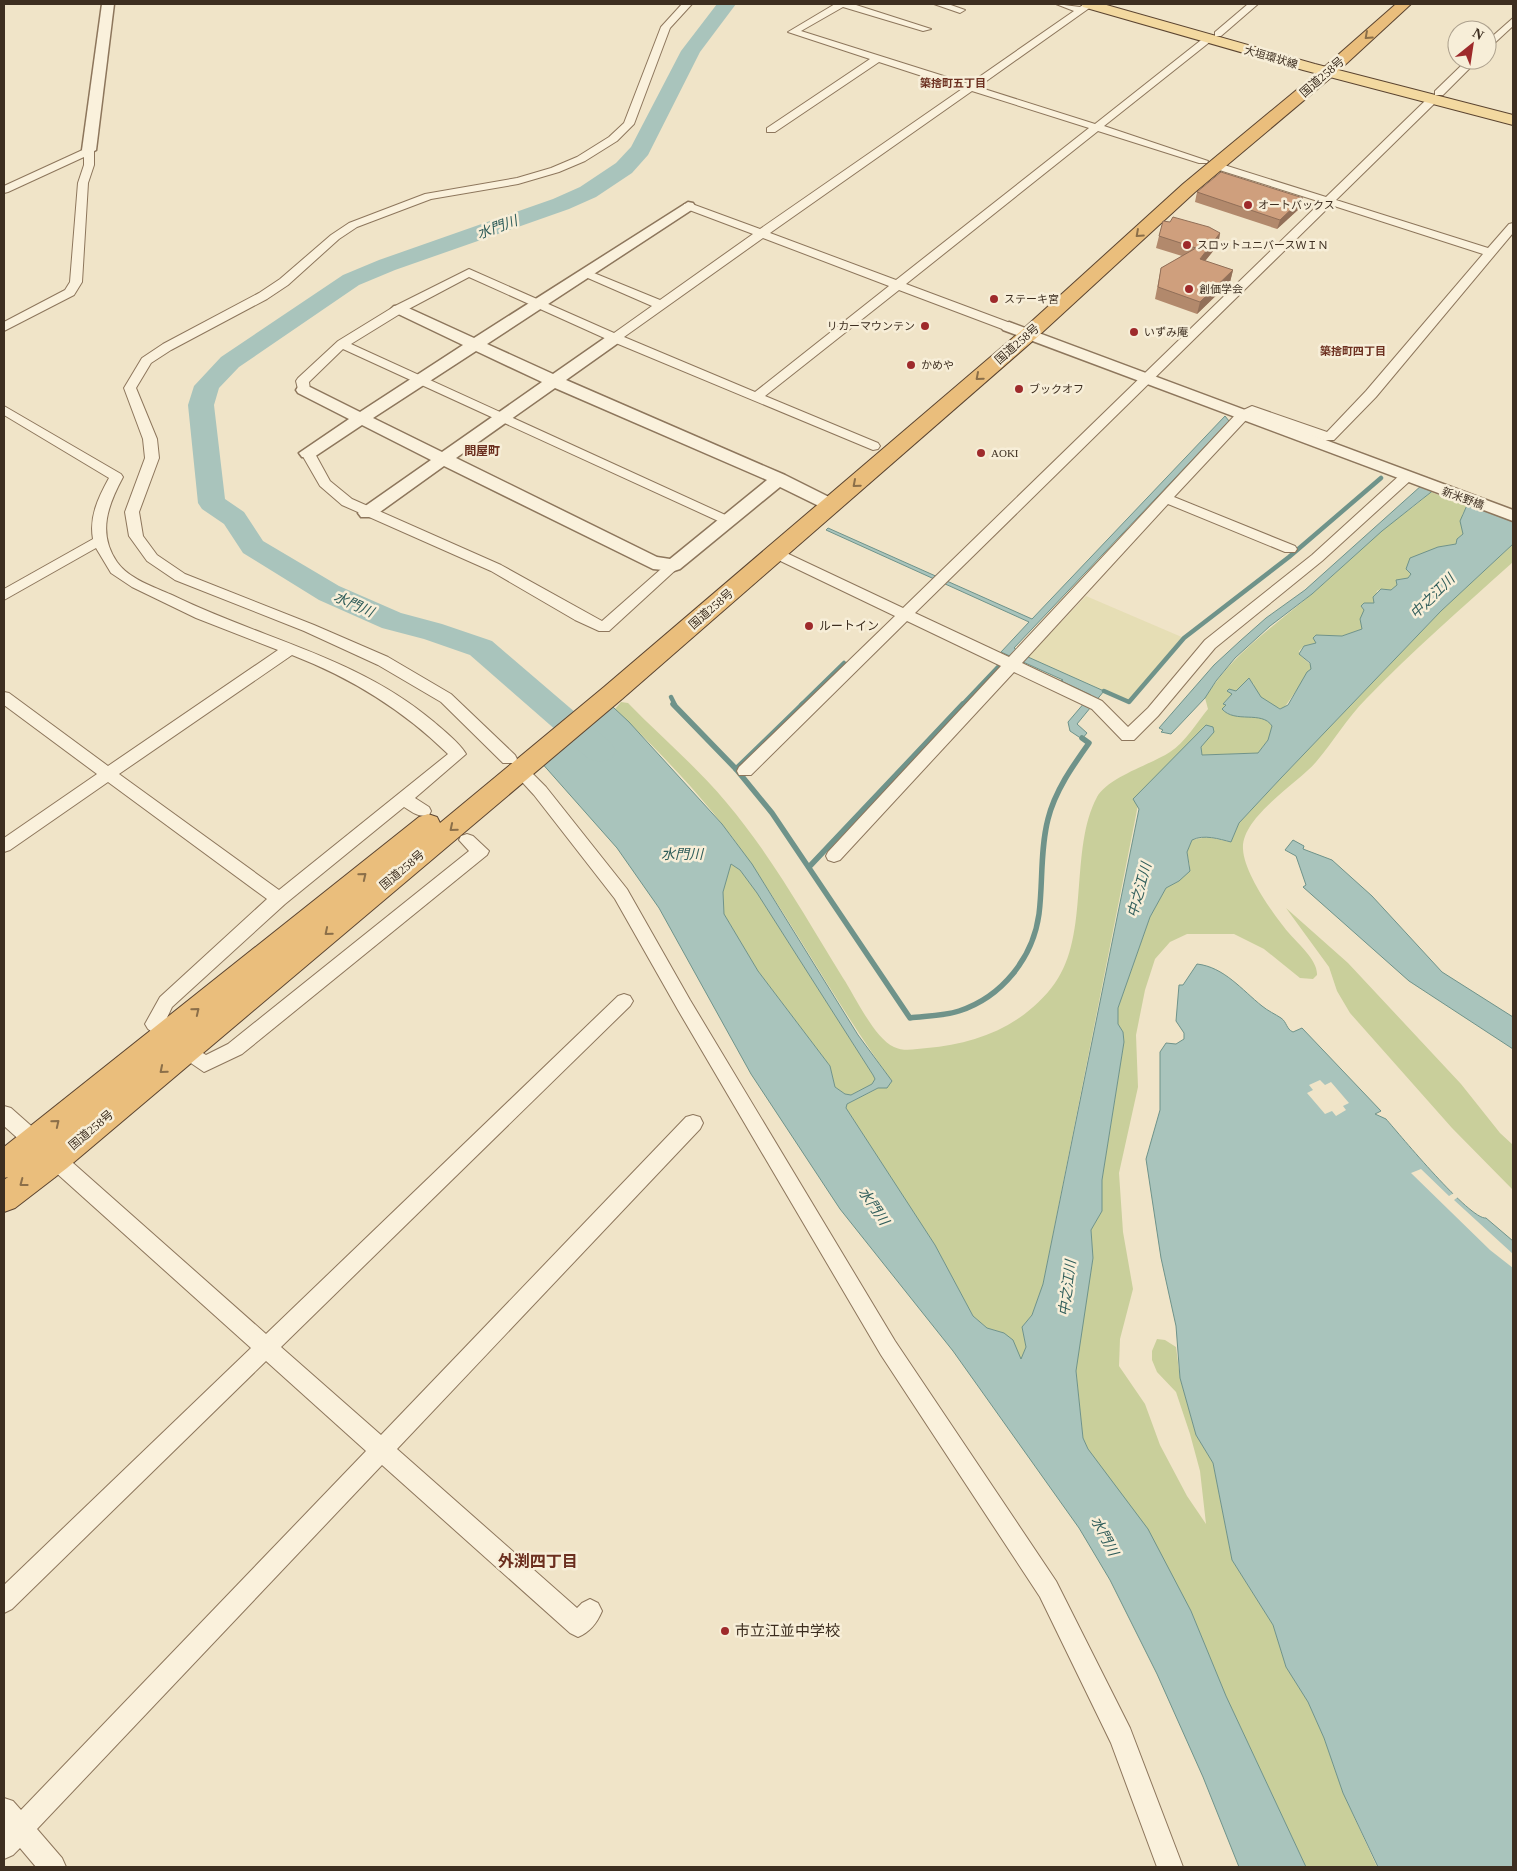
<svg xmlns="http://www.w3.org/2000/svg" width="1517" height="1871" font-family="'Times New Roman','Noto Sans JP',serif">
	<rect width="100%" height="100%" fill="#f0e4c8"/>
	<polygon fill="#e6deb5" points="1086,596 1184,638 1129,702 1028,657"/>
	<g fill="#c9cf9b">
		<path d="M 1431,492 L 1467,506 L 1462,515 L 1463,534 L 1457,539 L 1456,544 L 1438,547 L 1431,551 L 1408,578 L 1391,590 L 1381,589 L 1377,591 L 1374,603 L 1364,603 L 1361,606 L 1364,610 L 1362,629 L 1342,636 L 1316,635 L 1316,643 L 1304,646 L 1299,651 L 1301,656 L 1312,666 L 1311,670 L 1307,672 L 1305,678 L 1284,708 C 1270,710 1256,695 1253,683 L 1236,691 L 1228,691 L 1232,694 L 1223,704 L 1226,705 L 1225,712 C 1239,719 1264,712 1272,726 L 1268,740 L 1258,753 L 1202,755 L 1201,748 L 1213,727 L 1138,805 L 1043,1284 L 1032,1315 L 1022,1327 L 1026,1347 L 1021,1360 L 1004,1333 L 987,1328 L 973,1316 L 935,1245 L 846,1108 L 847,1104 L 892,1081 C 841,1011 800,936 752,865 C 714,808 664,756 615,709 L 621,702 L 628,703 C 660,736 696,766 726,802 C 771,855 806,918 843,978 C 855,996 874,1038 894,1047 C 904,1052 916,1049 927,1048 C 977,1044 1025,1025 1055,983 C 1090,935 1069,849 1097,797 C 1108,777 1152,764 1170,752 C 1185,743 1197,722 1208,709 L 1205,698 C 1232,654 1274,626 1313,593 C 1337,573 1359,550 1383,529 C 1399,517 1416,506 1431,492 Z"/>
		<path d="M 1513,544 L 1513,562 C 1463,607 1412,651 1366,699 C 1347,718 1334,741 1316,762 C 1297,784 1241,817 1243,849 C 1244,873 1273,914 1288,932 C 1297,943 1318,960 1317,975 L 1313,979 L 1300,978 L 1264,949 L 1234,934 L 1187,934 L 1170,942 L 1155,959 L 1145,990 L 1136,1035 L 1138,1087 L 1119,1173 L 1123,1232 L 1133,1289 L 1120,1339 L 1119,1366 L 1145,1404 L 1160,1445 L 1187,1496 L 1206,1524 L 1200,1471 L 1190,1434 L 1176,1392 L 1157,1372 L 1152,1360 L 1152,1351 L 1157,1339 L 1165,1340 L 1176,1347 L 1180,1378 L 1196,1435 L 1213,1463 L 1232,1560 L 1273,1625 L 1286,1667 L 1308,1702 L 1324,1738 L 1343,1793 L 1377,1867 L 1306,1867 L 1226,1696 L 1191,1611 L 1105,1473 L 1088,1449 L 1083,1438 L 1076,1371 L 1079,1339 L 1093,1258 L 1091,1230 L 1102,1211 L 1102,1180 L 1124,1042 L 1123,1032 L 1118,1024 L 1118,1008 L 1150,917 L 1166,888 L 1179,881 L 1190,867 L 1187,852 L 1192,840 L 1207,837 L 1231,842 L 1239,823 L 1281,778 L 1441,611 Z"/>
		<polygon points="731,864 740,870 757,893 873,1075 875,1079 872,1084 851,1095 845,1094 835,1087 830,1066 758,971 724,914 723,892"/>
		<polygon points="1286,908 1348,963 1461,1084 1500,1133 1513,1145 1513,1190 1452,1128 1350,1013 1337,991 1329,967"/>
	</g>
	<g fill="#a9c4bc" stroke="#6f938a" fill-rule="evenodd">
		<polygon points="1225,416 1229,421 1014,648 1028,657 1104,691 1077,724 1087,733 1082,739 1070,731 1068,722 1091,695 1061,681 1063,680 1001,652 1029,622 826,530 828,528 1032,619"/>
		<polygon points="1422,485 1435,489 1382,531 1312,594 1270,626 1235,658 1216,681 1205,698 1171,734 1161,732 1163,730 1159,728 1214,665 1240,641 1266,618 1305,590"/>
		<path d="M 1468,503 L 1513,519 L 1513,544 L 1441,611 L 1281,778 L 1239,823 L 1231,842 C 1219,839 1204,834 1192,840 L 1187,852 L 1190,871 L 1179,881 L 1166,888 L 1150,917 L 1118,1008 L 1118,1024 L 1123,1032 L 1124,1042 L 1102,1180 L 1102,1211 L 1091,1230 L 1093,1258 L 1076,1371 L 1083,1438 L 1088,1449 L 1148,1529 L 1191,1611 L 1226,1696 L 1306,1867 L 1239,1867 L 1203,1777 L 1157,1674 L 1110,1580 L 1079,1528 L 953,1351 L 840,1209 L 751,1074 L 659,908 L 617,848 L 532,752 L 600,695 L 629,722 L 722,824 L 752,864 L 858,1035 L 892,1081 L 887,1088 L 878,1088 L 847,1104 L 846,1108 L 935,1245 L 973,1316 L 987,1328 L 1004,1333 L 1013,1340 L 1021,1359 L 1026,1347 L 1022,1327 L 1032,1315 L 1043,1284 L 1139,809 L 1133,799 L 1206,725 L 1213,727 L 1214,732 L 1201,747 L 1202,755 L 1258,753 L 1268,740 L 1272,726 C 1262,710 1235,724 1222,709 L 1226,705 L 1223,704 L 1232,694 L 1227,691 L 1229,689 L 1236,691 L 1249,678 L 1261,697 L 1280,709 L 1288,705 L 1307,672 L 1311,669 L 1310,663 L 1299,654 L 1304,646 L 1316,643 L 1313,638 L 1316,635 L 1342,636 L 1362,629 L 1360,619 L 1364,610 L 1361,606 L 1364,603 L 1374,603 L 1373,597 L 1381,589 L 1391,590 L 1397,585 L 1396,580 L 1408,578 L 1411,574 L 1406,569 L 1410,558 L 1438,547 L 1456,544 L 1457,539 L 1463,534 L 1460,521 ZM 731,864 L 740,870 L 757,893 L 873,1075 L 875,1079 L 872,1084 L 851,1095 L 845,1094 L 835,1087 L 830,1066 L 758,971 L 724,914 L 723,892 Z"/>
		<polygon points="1293,840 1304,846 1303,849 1332,860 1372,896 1442,972 1513,1017 1513,1049 1409,981 1303,887 1306,885 1296,856 1285,850"/>
		<path d="M 1197,964 C 1224,967 1242,990 1262,1006 C 1268,1011 1275,1014 1281,1018 C 1287,1022 1286,1029 1293,1032 L 1302,1028 L 1381,1111 L 1375,1114 L 1386,1119 C 1400,1135 1470,1220 1486,1218 L 1513,1241 L 1513,1867 L 1378,1867 L 1343,1793 L 1324,1738 L 1308,1702 L 1286,1667 L 1273,1625 L 1232,1560 L 1213,1463 L 1196,1435 L 1180,1378 L 1176,1326 L 1161,1258 L 1146,1159 L 1160,1110 L 1160,1052 L 1166,1043 L 1176,1044 L 1184,1039 L 1184,1033 L 1176,1021 L 1179,985 L 1183,985 Z"/>
	</g>
	<g fill="#f0e4c8">
		<polygon points="1320,1080 1325,1085 1331,1082 1349,1103 1343,1106 1346,1110 1336,1116 1332,1111 1325,1114 1307,1093 1313,1090 1309,1085"/>
		<polygon points="1421,1169 1449,1196 1454,1193 1458,1197 1454,1200 1513,1254 1513,1268 1490,1250 1411,1173"/>
	</g>
	<g fill="none" stroke-linecap="round" stroke-linejoin="round">
		<g stroke="#6f938a" stroke-width="4.5">
			<polyline points="1104,691 1129,702 1184,638 1289,557 1381,478"/>
			<polyline points="671,697 675,705"/>
			<polyline points="801,705 844,663"/>
			<polyline points="962,705 999,666"/>
		</g>
		<g stroke="#6f938a" stroke-width="5.5">
			<path d="M 673,704 L 736,769 L 772,813 L 910,1018 C 926,1016 943,1016 959,1011 C 1002,997 1033,958 1039,914 C 1043,882 1040,850 1048,819 C 1055,791 1072,767 1089,743 L 1082,738"/>
			<polyline points="736,769 803,704"/>
			<polyline points="809,867 963,704"/>
		</g>
		<polygon fill="#a9c4bc" fill-rule="evenodd" points="717,4 736,4 700,52 648,155 632,173 596,197 569,209 395,270 359,285 239,367 219,388 214,405 225,499 244,512 263,541 339,586 401,613 442,624 492,641 611,743 616,751 611,759 600,762 589,759 470,655 424,639 382,628 319,600 243,553 224,524 202,509 198,503 188,405 194,386 221,357 343,275 379,260 553,199 580,187 616,163 631,147 681,51"/>
		<defs>
			<g id="minor">
				<polygon points="682,4 692,4 670,28 634,124 617,141 585,161 559,172 518,184 431,199 357,227 339,239 288,285 267,299 171,350 151,363 136,388 157,439 159,458 139,512 143,536 157,555 185,574 314,625 388,657 451,694 515,755 517,759 515,763 503,763 441,702 378,665 304,631 175,580 147,561 129,536 125,512 145,458 143,439 124,388 142,358 163,344 259,293 280,279 331,235 349,223 425,194 517,178 551,168 577,157 609,137 624,123 661,27"/>
				<path d="M 835,4 L 853,4 L 931,29 L 923,31 L 843,7 L 801,31 L 969,84 L 1074,11 L 1056,4 L 1080,7 L 1084,4 L 1095,4 L 978,87 L 1095,124 L 1205,37 L 1211,37 L 1211,41 L 1104,126 L 1208,161 L 1207,163 L 1199,163 L 1098,131 L 906,284 L 1013,324 L 1015,327 L 1013,330 L 1005,330 L 899,290 L 765,396 L 878,443 L 880,446 L 878,449 L 873,450 L 611,341 L 469,277 L 403,312 L 351,344 L 732,518 L 734,521 L 732,524 L 727,525 L 343,349 L 309,382 L 310,390 L 309,393 L 299,393 L 296,381 L 298,378 L 338,341 L 395,306 L 469,269 L 614,333 L 652,306 L 581,275 L 581,271 L 589,271 L 660,300 L 753,234 L 684,208 L 684,204 L 692,204 L 760,229 L 962,89 L 879,62 L 775,132 L 767,132 L 767,128 L 870,59 L 788,32 ZM 972,91 L 1089,128 L 896,280 L 770,233 ZM 763,238 L 889,286 L 755,392 L 624,337 Z"/>
				<polygon points="934,4 948,4 965,10 960,13"/>
				<polygon points="1248,4 1258,4 1221,36 1215,36 1215,32"/>
				<polygon points="1513,18 1513,26 1487,50 1487,41"/>
				<polygon points="1467,60 1478,60 1443,95 1435,95 1435,91"/>
				<path d="M 1432,97 L 1436,98 L 1436,102 L 1336,200 L 1488,248 L 1509,224 L 1513,223 L 1513,233 L 1376,397 L 1334,440 L 1324,440 L 1253,415 L 1247,419 L 1174,497 L 1295,546 L 1297,549 L 1295,552 L 1285,552 L 1168,504 L 1022,663 L 1102,701 L 1128,727 L 1148,708 L 1205,640 L 1312,555 L 1401,474 L 1411,474 L 1413,477 L 1411,480 L 1322,561 L 1215,648 L 1158,716 L 1134,740 L 1122,740 L 1092,709 L 1014,672 L 840,860 L 834,862 L 828,860 L 826,856 L 828,852 L 1001,666 L 907,621 L 751,775 L 739,775 L 737,771 L 739,767 L 895,616 L 770,556 L 768,553 L 770,550 L 780,550 L 903,608 L 1321,202 L 1213,168 L 1213,164 L 1221,164 L 1326,197 L 1428,98 ZM 1331,205 L 1483,254 L 1366,391 L 1327,432 L 1252,406 L 1237,413 L 1009,657 L 915,613 Z"/>
				<polygon points="89,147 94,150 94,165 88,183 82,282 74,295 4,331 4,322 65,290 70,282 78,183 84,165 84,157 8,192 4,193 4,186"/>
				<path d="M 4,406 L 121,474 L 123,477 C 108,505 97,533 117,562 C 129,579 154,587 172,595 C 261,639 356,656 434,722 C 444,731 459,742 466,754 L 415,798 L 429,807 L 431,811 L 429,815 C 419,818 412,812 404,807 L 285,904 L 172,1007 L 165,1022 L 173,1029 L 176,1034 L 173,1039 L 167,1042 L 148,1029 L 145,1024 L 160,997 L 267,899 L 108,782 L 10,850 L 4,852 L 4,838 L 97,774 L 4,705 L 4,692 L 9,693 L 108,766 L 278,650 L 196,618 L 132,587 L 111,573 L 96,548 L 4,600 L 4,589 L 93,539 C 89,517 98,498 109,478 L 4,415 ZM 292,655 C 351,678 402,709 448,754 L 279,890 L 119,774 Z"/>
				<polygon points="308,449 313,450 330,481 352,499 501,565 602,621 669,562 679,562 681,565 609,631 599,631 575,620 491,571 342,505 320,486 301,453"/>
				<polygon points="520,765 526,767 546,787 627,889 690,1000 895,1341 1056,1581 1130,1728 1183,1867 1157,1867 1111,1743 1040,1597 881,1355 678,1010 615,899 534,795 512,771 514,767"/>
				<polygon points="467,834 473,836 489,851 487,855 242,1054 204,1072 179,1055 177,1050 179,1045 186,1042 206,1055 228,1044 469,851 459,840 461,836"/>
				<path d="M 624,994 L 630,996 L 633,1001 L 630,1006 L 281,1347 L 381,1435 L 686,1117 L 693,1115 L 700,1117 L 703,1123 L 700,1129 L 397,1449 L 577,1608 L 582,1603 L 590,1599 L 598,1603 L 602,1611 C 597,1623 590,1632 578,1637 L 570,1633 L 382,1465 L 37,1829 L 62,1858 L 66,1867 L 36,1867 L 20,1848 L 13,1855 L 4,1859 L 4,1798 L 13,1801 L 21,1810 L 366,1451 L 266,1361 L 12,1609 L 4,1613 L 4,1585 L 251,1348 L 4,1126 L 4,1106 L 11,1108 L 266,1334 L 618,996 Z"/>
			</g>
			<g id="tertiary">
				<polygon points="102,4 114,4 96,150 89,154 82,150"/>
				<path d="M 688,202 L 693,203 L 695,206 L 693,209 L 487,344 L 553,374 L 609,335 L 621,335 L 623,338 L 621,341 L 566,380 L 785,475 L 837,501 L 840,505 L 837,509 L 825,509 L 780,487 L 680,569 L 674,571 L 653,569 L 444,466 L 373,517 L 361,517 L 358,513 L 361,509 L 431,460 L 362,425 L 314,457 L 302,457 L 299,453 L 349,419 L 298,393 L 296,390 L 298,387 L 310,387 L 360,412 L 463,345 L 394,312 L 391,309 L 394,306 L 404,306 L 474,338 ZM 476,351 L 542,382 L 442,452 L 373,418 ZM 555,388 L 767,480 L 670,559 L 657,557 L 456,458 Z"/>
				<polygon points="1009,322 1513,510 1513,521 1003,330 1001,327"/>
			</g>
			<polygon id="primary" points="1081,4 1103,4 1315,64 1513,115 1513,125 1303,70 1083,7"/>
			<polygon id="trunk" points="1396,4 1411,4 1334,75 1195,192 1035,339 622,699 67,1168 15,1208 4,1212 4,1180 8,1177 4,1178 4,1147 419,817 428,814 437,817 440,823 604,687 1021,331 1183,184 1322,69"/>
		</defs>
		<use href="#minor" stroke="#8d765c" stroke-width="2"/>
		<use href="#tertiary" stroke="#8d765c" stroke-width="3"/>
		<use href="#primary" stroke="#5b4430" stroke-width="2"/>
		<use href="#trunk" stroke="#5b4430" stroke-width="2"/>
		<use href="#minor" fill="#faf1dc" fill-rule="evenodd"/>
		<use href="#tertiary" fill="#faf1dc" fill-rule="evenodd"/>
		<use href="#primary" fill="#f3d9a0" fill-rule="evenodd"/>
		<use href="#trunk" fill="#eabe7c" fill-rule="evenodd"/>
	</g>
	<g fill="#b2896c">
		<polygon points="1197,192 1300,208 1277,229 1195,202"/>
		<polygon points="1220,233 1218,245 1205,261 1233,270 1230,282 1197,314 1155,299 1161,268 1182,256 1156,248 1159,236"/>
	</g>
	<g fill="#916f58">
		<polygon points="1303,198 1300,208 1277,229 1280,220"/>
		<polygon points="1220,233 1218,245 1197,271 1200,259"/>
		<polygon points="1233,270 1230,282 1197,314 1200,302"/>
	</g>
	<g fill="#cf9f7d" stroke="#916f58">
		<polygon points="1221,172 1303,198 1280,220 1197,192"/>
		<polygon points="1173,217 1209,227 1220,233 1200,259 1233,270 1200,302 1158,287 1161,268 1196,248 1159,236 1163,221 1170,222"/>
	</g>
	<defs><path id="oneway-chevron" d="M-2-3.5L2.5 0L-2 3.5" fill="none" stroke-width="1.6" stroke-linecap="round" stroke-linejoin="round" transform="scale(1.25)"/></defs>
	<g stroke="#8b6f49">
		<use href="#oneway-chevron" transform="translate(1368 36) rotate(138)"/>
		<use href="#oneway-chevron" transform="translate(1139 234) rotate(138)"/>
		<use href="#oneway-chevron" transform="translate(979 377) rotate(139)"/>
		<use href="#oneway-chevron" transform="translate(856 484) rotate(139)"/>
		<use href="#oneway-chevron" transform="translate(453 828) rotate(140)"/>
		<use href="#oneway-chevron" transform="translate(363 876) rotate(-39)"/>
		<use href="#oneway-chevron" transform="translate(328 932) rotate(140)"/>
		<use href="#oneway-chevron" transform="translate(196 1011) rotate(-39)"/>
		<use href="#oneway-chevron" transform="translate(163 1070) rotate(140)"/>
		<use href="#oneway-chevron" transform="translate(56 1123) rotate(-39)"/>
		<use href="#oneway-chevron" transform="translate(23 1183) rotate(143)"/>
	</g>
	<g fill="#9e2a2b" stroke="#f7eed8" stroke-width="2">
		<circle cx="1248" cy="205" r="5"/>
		<circle cx="1187" cy="245" r="5"/>
		<circle cx="1189" cy="289" r="5"/>
		<circle cx="994" cy="299" r="5"/>
		<circle cx="925" cy="326" r="5"/>
		<circle cx="1134" cy="332" r="5"/>
		<circle cx="911" cy="365" r="5"/>
		<circle cx="1019" cy="389" r="5"/>
		<circle cx="981" cy="453" r="5"/>
		<circle cx="809" cy="626" r="5"/>
		<circle cx="725" cy="1631" r="5"/>
	</g>
	<g text-anchor="middle" stroke-width="5" stroke-linejoin="round" paint-order="stroke">
		<g font-size="11" fill="#3d2e20" stroke="#f7eed8">
			<text transform="translate(1271 57) rotate(16)" y="4">大垣環状線</text>
			<text transform="translate(1463 498) rotate(20)" y="4">新米野橋</text>
		</g>
		<g font-size="11" font-weight="bold" fill="#6b2e1e" stroke="#f7eed8">
			<text x="953" y="87">築捨町五丁目</text>
			<text x="1353" y="355">築捨町四丁目</text>
		</g>
		<g font-size="11" fill="#3d2e20" stroke="#f7eed8" text-anchor="start">
			<text x="1258" y="209">オートバックス</text>
			<text x="1197" y="249">スロットユニバースＷＩＮ</text>
			<text x="1199" y="293">創価学会</text>
			<text x="1004" y="303">ステーキ宮</text>
			<text x="915" y="330" text-anchor="end">リカーマウンテン</text>
			<text x="1144" y="336">いずみ庵</text>
			<text x="921" y="369">かめや</text>
			<text x="1029" y="393">ブックオフ</text>
			<text x="991" y="457">AOKI</text>
		</g>
		<g font-size="12" fill="#3d2e20" stroke="#f7eed8">
			<text transform="translate(1322 77) rotate(-41)" y="4">国道258号</text>
			<text transform="translate(1017 344) rotate(-41)" y="4">国道258号</text>
			<text transform="translate(711 609) rotate(-41)" y="4">国道258号</text>
			<text transform="translate(402 870) rotate(-40)" y="4">国道258号</text>
			<text transform="translate(91 1130) rotate(-40)" y="4">国道258号</text>
		</g>
		<g font-size="12" font-weight="bold" fill="#6b2e1e" stroke="#f7eed8">
			<text x="482" y="455">問屋町</text>
		</g>
		<g font-size="12" fill="#3d2e20" stroke="#f7eed8" text-anchor="start">
			<text x="819" y="630">ルートイン</text>
		</g>
		<g font-size="14" font-style="italic" fill="#2f5d5a" stroke="#f7eed8">
			<text transform="translate(497 227) rotate(-20)" y="5">水門川</text>
			<text transform="translate(1432 596) rotate(-45)" y="5">中之江川</text>
			<text transform="translate(354 604) rotate(24)" y="5">水門川</text>
			<text x="682" y="859">水門川</text>
			<text transform="translate(1139 890) rotate(-75)" y="5">中之江川</text>
			<text transform="translate(874 1206) rotate(56)" y="5">水門川</text>
			<text transform="translate(1067 1288) rotate(-83)" y="5">中之江川</text>
			<text transform="translate(1105 1536) rotate(62)" y="5">水門川</text>
		</g>
		<g font-size="15" fill="#3d2e20" stroke="#f7eed8" text-anchor="start">
			<text x="735" y="1636">市立江並中学校</text>
		</g>
		<g font-size="16" font-weight="bold" fill="#6b2e1e" stroke="#f7eed8">
			<text x="538" y="1567">外渕四丁目</text>
		</g>
	</g>
	<rect width="1517" height="1871" fill="none" stroke="#3d2e20" stroke-width="10"/>
	<g transform="translate(1472 45) rotate(30)"><circle r="24" fill="#f7eed8" stroke="#ada18e"/>
	<path d="M0-4L9 19L0 12L-9 19Z" fill="#9e2a2b"/>
	<text y="-8" font-size="14" font-weight="bold" text-anchor="middle" fill="#3d2e20">N</text>
	</g>
</svg>
